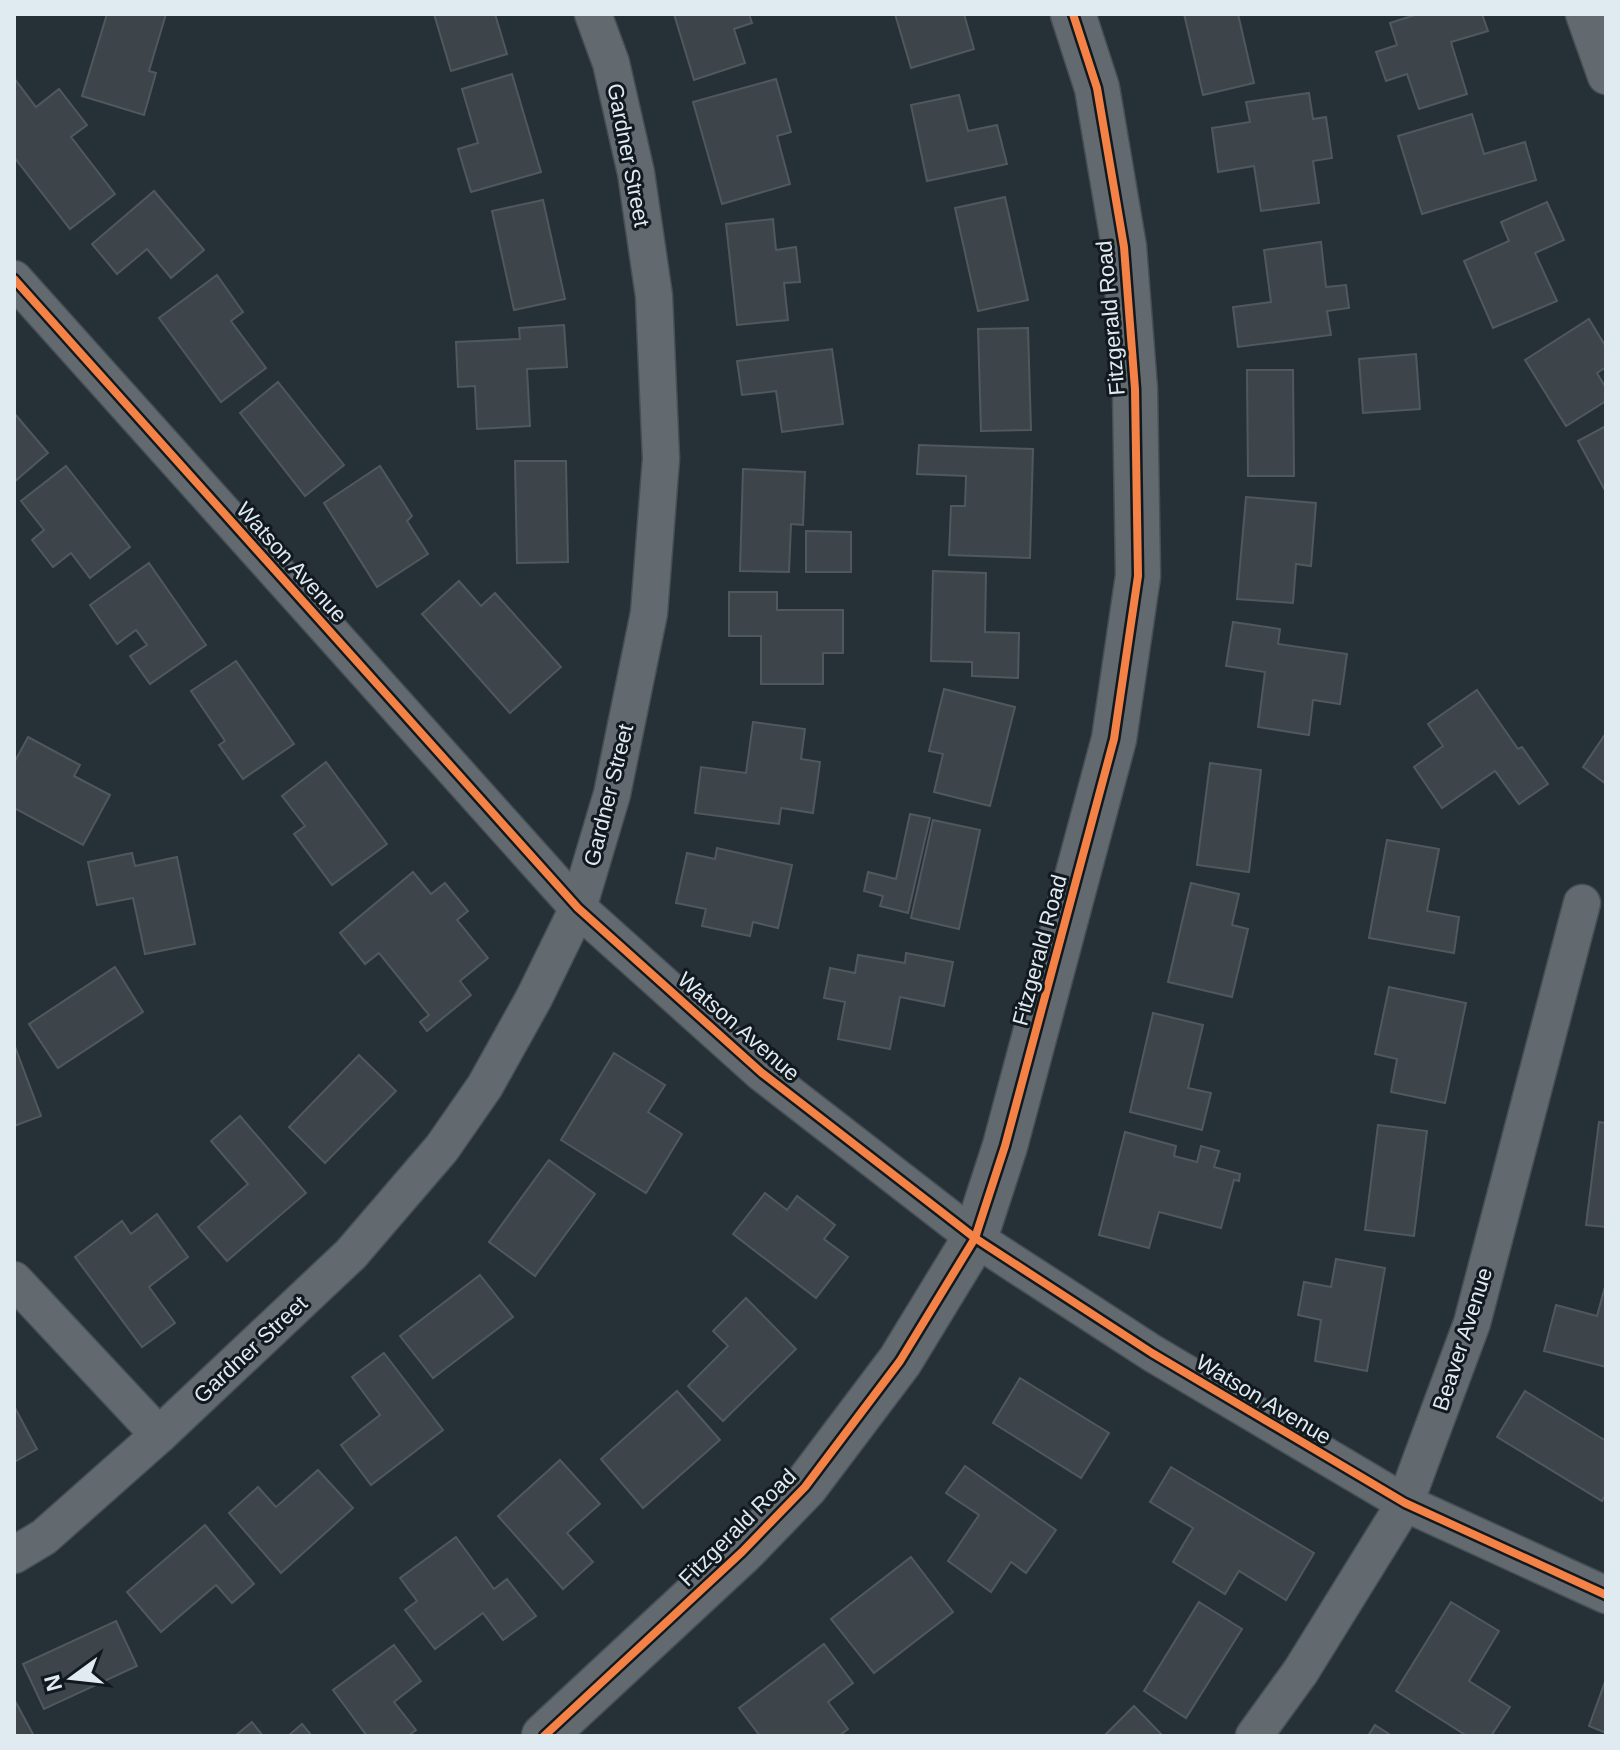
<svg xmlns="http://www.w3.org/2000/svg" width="1620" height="1750" font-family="Helvetica,sans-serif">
	<rect width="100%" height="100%" fill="#263137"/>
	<g fill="#3d454b" stroke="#50585e" stroke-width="2">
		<polygon points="107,14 166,14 149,71 156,73 144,115 82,96"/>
		<polygon points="434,14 495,14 507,54 451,71"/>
		<polygon points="674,14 749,14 752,23 734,29 745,63 694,80"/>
		<polygon points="895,14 964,14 974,49 911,68"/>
		<polygon points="1184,14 1238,14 1254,83 1203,95"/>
		<polygon points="1418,14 1482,14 1488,31 1451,42 1467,94 1419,109 1407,74 1386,81 1376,52 1397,45 1390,23"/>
		<polygon points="512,74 541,172 471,192 458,149 478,143 462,89"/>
		<polygon points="14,78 36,107 59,89 87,125 71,137 115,194 70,229 14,157"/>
		<polygon points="776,79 791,132 777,136 790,184 722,204 693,102"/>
		<polygon points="1309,93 1313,119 1326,117 1332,158 1313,161 1319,203 1261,211 1254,166 1218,172 1212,128 1250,122 1246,102"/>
		<polygon points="959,95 968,131 997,125 1007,164 927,181 911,105"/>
		<polygon points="1472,114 1484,154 1525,142 1536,180 1422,214 1398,136"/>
		<polygon points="154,191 204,250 171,278 147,249 117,274 92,244"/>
		<polygon points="1005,197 1028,300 978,311 955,208"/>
		<polygon points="543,200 565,299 514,310 492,211"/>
		<polygon points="1547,202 1564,240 1535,253 1557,301 1493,328 1464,261 1509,241 1501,222"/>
		<polygon points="773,219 776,250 796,247 800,282 784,283 788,320 737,325 726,224"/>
		<polygon points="1321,242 1326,287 1346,285 1349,308 1327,311 1331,335 1238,347 1233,307 1271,302 1264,250"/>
		<polygon points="217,275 243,312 231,321 266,368 221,402 159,318"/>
		<polygon points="1589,319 1606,347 1606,367 1597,373 1606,388 1606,401 1566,426 1525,360"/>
		<polygon points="564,325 567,367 527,369 530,426 477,429 475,386 458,387 456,342 520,339 519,328"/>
		<polygon points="1028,328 1031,430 981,431 978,329"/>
		<polygon points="832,349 843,424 782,432 776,391 742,395 737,361"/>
		<polygon points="1416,354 1420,409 1363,413 1359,359"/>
		<polygon points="1247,370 1293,370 1294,476 1248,476"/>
		<polygon points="278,382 344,465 305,496 240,413"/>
		<polygon points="14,413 48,453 14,482"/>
		<polygon points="1606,426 1606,492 1578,441"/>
		<polygon points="919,445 1033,449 1030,558 949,555 951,506 965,506 966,476 917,474"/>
		<polygon points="515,461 566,461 568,562 517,563"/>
		<polygon points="66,466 130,547 90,578 71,553 53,567 32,540 44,530 21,501"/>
		<polygon points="380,466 412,516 407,521 428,554 377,587 324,503"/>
		<polygon points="743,469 805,472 803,525 791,524 789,572 740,571"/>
		<polygon points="1246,497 1316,503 1311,566 1296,564 1293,603 1237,599"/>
		<polygon points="806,531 851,532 851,572 806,572"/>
		<polygon points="149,563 206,645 150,684 130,656 147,645 136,630 117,644 90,605"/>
		<polygon points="933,571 986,573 985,632 1019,633 1018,678 972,676 972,662 931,661"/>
		<polygon points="459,581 481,606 495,593 561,667 510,713 422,614"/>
		<polygon points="729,592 777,592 777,610 843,610 843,653 823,653 823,684 761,684 761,636 729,636"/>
		<polygon points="1233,622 1280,629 1278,644 1347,654 1340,704 1313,700 1309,735 1258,727 1265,672 1226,666"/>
		<polygon points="236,661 294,744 243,779 219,745 225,741 191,691"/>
		<polygon points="944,689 1015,707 990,806 934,792 943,754 929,751"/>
		<polygon points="1477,690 1518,749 1522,747 1548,784 1519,804 1495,771 1442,808 1414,767 1443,746 1428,724"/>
		<polygon points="753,722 805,729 801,759 820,762 813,813 781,808 779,824 695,813 701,767 746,773"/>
		<polygon points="1606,733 1606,784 1583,767"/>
		<polygon points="28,737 80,765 74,776 110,795 83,845 14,808 14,763"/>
		<polygon points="326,762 387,844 332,885 294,834 305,826 282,796"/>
		<polygon points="1210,763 1261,770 1249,872 1197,865"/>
		<polygon points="910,814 930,818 908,913 880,906 883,896 864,891 868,872 896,879"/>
		<polygon points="933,820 980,830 959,929 911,918"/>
		<polygon points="1387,840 1439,849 1427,911 1459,917 1454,953 1369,938"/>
		<polygon points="717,848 792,865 778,928 753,922 750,936 702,926 706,909 676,903 687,853 715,859"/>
		<polygon points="132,853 135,866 177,857 195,944 145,954 133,898 97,905 88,862"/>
		<polygon points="413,872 431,894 445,883 468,911 457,920 488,958 460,981 471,995 427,1031 420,1022 429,1015 379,953 365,964 340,933"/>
		<polygon points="1191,883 1239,894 1232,925 1248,929 1232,997 1168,982"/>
		<polygon points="906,953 953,962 944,1006 900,997 890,1049 838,1039 845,1002 824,998 830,968 855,973 858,955 905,963"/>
		<polygon points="115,967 143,1012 58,1068 29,1024"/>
		<polygon points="1389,987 1466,1003 1445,1103 1391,1092 1397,1059 1375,1054"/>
		<polygon points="1153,1013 1203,1025 1188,1088 1211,1093 1202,1130 1130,1112"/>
		<polygon points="14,1044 41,1116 14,1126"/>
		<polygon points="614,1053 665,1085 648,1112 682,1134 646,1193 561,1140"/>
		<polygon points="359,1055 396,1091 325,1163 289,1127"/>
		<polygon points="240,1116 306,1193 227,1261 198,1227 248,1184 211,1141"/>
		<polygon points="1599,1122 1606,1123 1606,1227 1586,1225"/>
		<polygon points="1378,1125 1427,1131 1414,1236 1365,1230"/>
		<polygon points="1125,1132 1176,1146 1174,1156 1197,1162 1201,1146 1219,1151 1214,1167 1240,1174 1239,1181 1234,1180 1221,1228 1159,1212 1149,1248 1099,1235"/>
		<polygon points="549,1160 595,1194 535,1276 489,1242"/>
		<polygon points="765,1193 787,1210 797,1196 835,1225 824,1239 848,1257 816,1298 733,1234"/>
		<polygon points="157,1214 188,1257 149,1287 175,1323 142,1347 75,1257 122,1221 131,1234"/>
		<polygon points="1336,1259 1385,1268 1367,1371 1315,1361 1321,1320 1298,1315 1304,1282 1331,1287"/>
		<polygon points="480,1275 513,1317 433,1378 400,1336"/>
		<polygon points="1606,1283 1606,1367 1544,1351 1556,1305 1597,1316"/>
		<polygon points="746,1298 796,1349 723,1421 688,1386 728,1346 713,1331"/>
		<polygon points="384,1353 443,1430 371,1485 341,1445 380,1415 352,1377"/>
		<polygon points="1020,1378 1109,1433 1081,1478 993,1423"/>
		<polygon points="677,1391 720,1440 643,1508 601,1459"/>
		<polygon points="1525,1391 1606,1441 1606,1494 1602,1501 1497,1437"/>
		<polygon points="14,1406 37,1449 14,1462"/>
		<polygon points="560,1460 600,1504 567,1533 593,1562 563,1589 498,1516"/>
		<polygon points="965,1466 1056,1530 1026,1573 1011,1562 991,1592 948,1561 979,1515 946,1493"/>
		<polygon points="1171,1467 1314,1553 1286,1600 1239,1571 1225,1594 1173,1562 1193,1528 1150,1502"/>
		<polygon points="318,1470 353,1508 281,1573 229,1513 258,1487 276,1507"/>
		<polygon points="205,1525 254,1584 232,1603 216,1585 161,1632 127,1592"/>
		<polygon points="456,1537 494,1589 507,1579 536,1616 503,1640 483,1613 435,1649 405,1610 417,1601 400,1578"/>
		<polygon points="911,1557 953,1612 874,1673 831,1619"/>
		<polygon points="1199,1602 1242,1629 1186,1718 1144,1691"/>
		<polygon points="1451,1602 1499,1631 1469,1681 1510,1707 1491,1736 1467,1736 1396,1691"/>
		<polygon points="116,1621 137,1666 44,1709 23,1664"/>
		<polygon points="824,1644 853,1683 828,1702 848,1729 839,1736 760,1736 739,1708"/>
		<polygon points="394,1645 421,1681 394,1702 416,1730 408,1736 367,1736 333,1690"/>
		<polygon points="1606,1679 1606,1733 1589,1726"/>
		<polygon points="14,1699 34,1736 14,1736"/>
		<polygon points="1134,1706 1163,1736 1104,1736"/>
		<polygon points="252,1722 263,1736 235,1736"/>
		<polygon points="302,1724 312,1736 288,1736"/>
		<polygon points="1375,1725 1392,1736 1368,1736"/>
	</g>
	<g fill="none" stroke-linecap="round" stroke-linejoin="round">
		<defs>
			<g id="street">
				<polyline points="1584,14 1606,76"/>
				<polyline points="14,279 578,908 762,1073 975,1238 1152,1353 1405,1503 1606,1595"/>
				<polyline points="14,1280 159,1435"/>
				<polyline points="14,1555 44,1537 159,1435 351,1254 442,1148 485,1086 534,998 578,908 612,794 649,613 661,459 654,296 636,173 611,63 593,14"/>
				<polyline points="1254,1736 1301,1671 1405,1503 1472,1323 1582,903"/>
			</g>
			<polyline id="secondary" points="544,1736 742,1552 805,1487 900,1361 975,1238 1005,1146 1114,739 1138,576 1135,389 1124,247 1097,88 1073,14"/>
		</defs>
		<use href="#street" stroke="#454f54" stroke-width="39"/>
		<use href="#secondary" stroke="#454f54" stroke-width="47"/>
		<use href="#street" stroke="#626a6f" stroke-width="36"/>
		<use href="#secondary" stroke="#626a6f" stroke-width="44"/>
		<defs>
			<g id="cycleway">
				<polyline points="14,279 578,908 762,1073 975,1238 1152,1353 1405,1503 1606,1595"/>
				<polyline points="544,1736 742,1552 805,1487 900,1361 975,1238 1005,1146 1114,739 1138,576 1135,389 1124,247 1097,88 1073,14"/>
			</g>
		</defs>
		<use href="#cycleway" stroke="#11191e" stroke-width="13"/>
		<use href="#cycleway" stroke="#f48246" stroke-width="8"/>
	</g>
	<g text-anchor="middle" stroke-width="6" stroke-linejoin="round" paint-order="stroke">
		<g font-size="22" fill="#dfeaf1" stroke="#11191e">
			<text transform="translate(629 155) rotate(79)" y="8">Gardner Street</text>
			<text transform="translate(1110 318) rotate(-95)" y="8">Fitzgerald Road</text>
			<text transform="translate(292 562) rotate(48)" y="8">Watson Avenue</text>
			<text transform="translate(608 795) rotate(-76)" y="8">Gardner Street</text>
			<text transform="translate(1039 950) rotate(-75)" y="8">Fitzgerald Road</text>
			<text transform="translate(739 1026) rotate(41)" y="8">Watson Avenue</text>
			<text transform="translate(1462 1339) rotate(-72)" y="8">Beaver Avenue</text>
			<text transform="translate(250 1349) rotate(-43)" y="8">Gardner Street</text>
			<text transform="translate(1264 1399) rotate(31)" y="8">Watson Avenue</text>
			<text transform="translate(737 1527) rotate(-45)" y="8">Fitzgerald Road</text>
		</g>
	</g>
	<rect width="1620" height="1750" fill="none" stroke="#dfeaf1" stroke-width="32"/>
	<g transform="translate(72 1678) rotate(255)" stroke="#11191e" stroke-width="6" paint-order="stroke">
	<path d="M0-6L14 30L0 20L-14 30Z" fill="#dfeaf1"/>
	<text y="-12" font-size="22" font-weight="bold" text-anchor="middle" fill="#dfeaf1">N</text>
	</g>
</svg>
